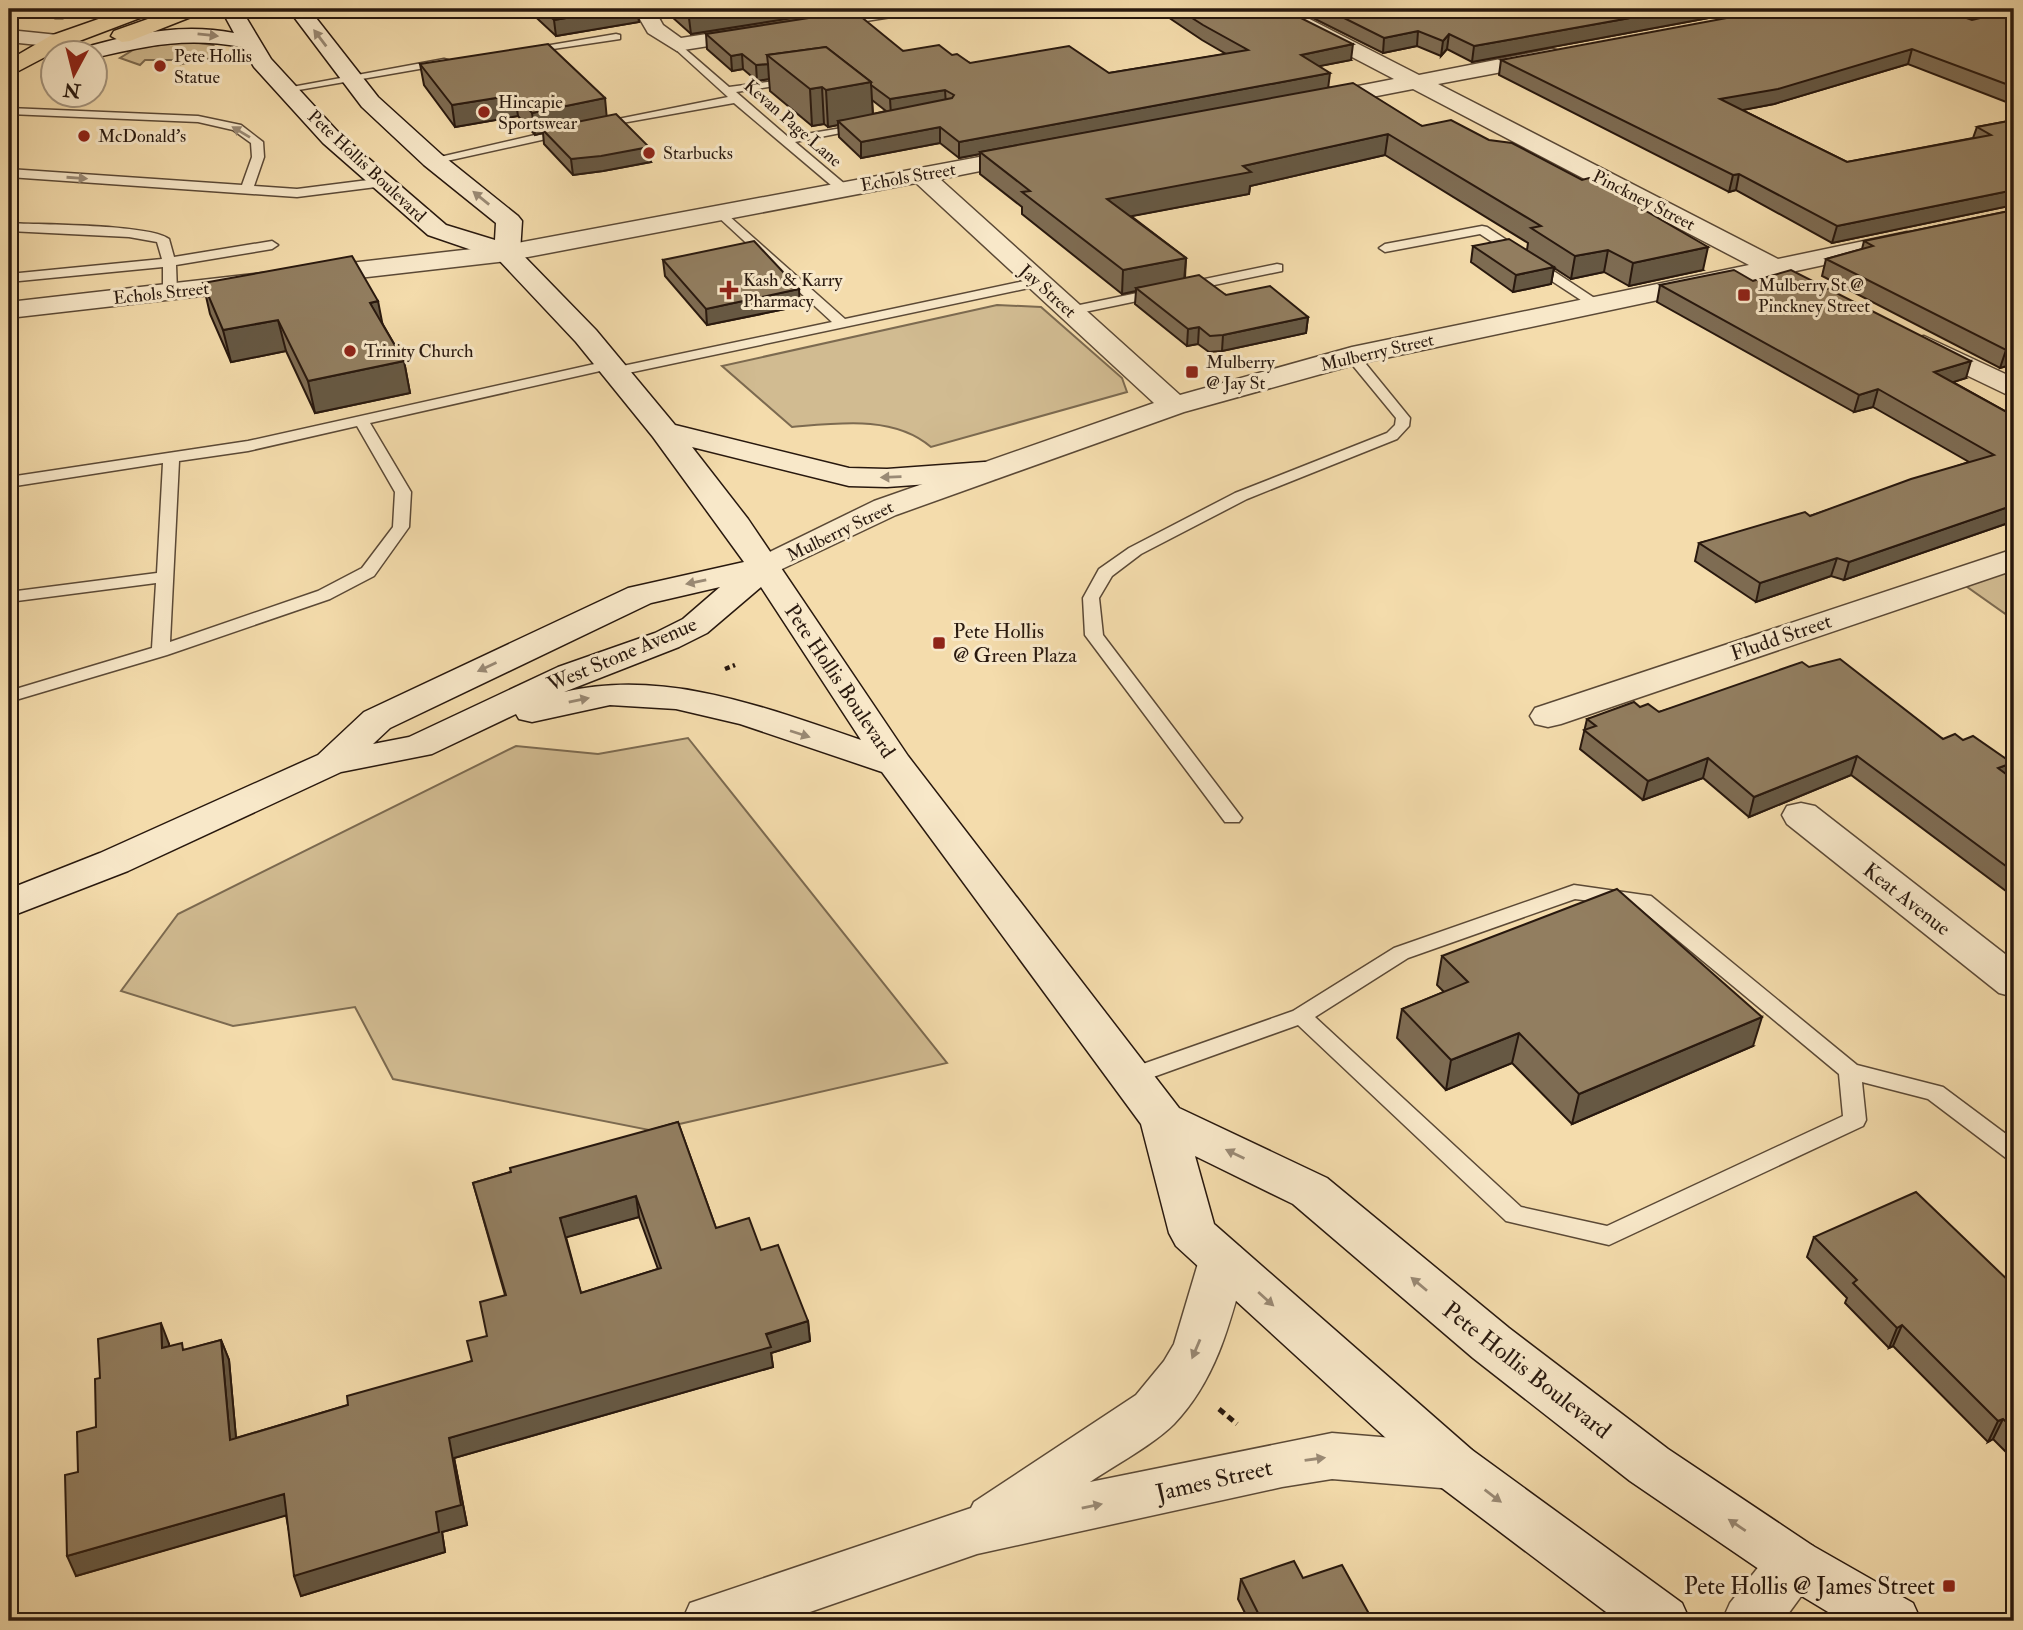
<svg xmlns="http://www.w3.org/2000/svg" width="2023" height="1630" font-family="'IM FELL Double Pica',serif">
	<rect width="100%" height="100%" fill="#f4dcac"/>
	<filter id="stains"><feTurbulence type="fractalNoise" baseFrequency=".00286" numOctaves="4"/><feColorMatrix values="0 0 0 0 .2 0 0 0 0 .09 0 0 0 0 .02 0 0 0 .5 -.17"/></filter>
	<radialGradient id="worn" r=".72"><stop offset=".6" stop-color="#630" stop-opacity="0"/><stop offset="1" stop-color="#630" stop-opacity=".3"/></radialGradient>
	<g fill="#d1bb91" stroke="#7c6a50" stroke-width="2">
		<polygon points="192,42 213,45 221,56 182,64 185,60 145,60 140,65 120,58 138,47"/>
		<path d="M 997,305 L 1041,307 L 1122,378 L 1127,392 L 931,447 C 894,415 838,423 792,427 L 722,366 Z"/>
		<polygon points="2014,567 2014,620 1963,584"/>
		<polygon points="688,738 947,1063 662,1128 659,1132 393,1079 355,1007 233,1026 121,991 178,914 516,746 598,754"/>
	</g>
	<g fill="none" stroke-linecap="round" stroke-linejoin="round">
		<defs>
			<g id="service">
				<polygon points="62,9 73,9 63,18 55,18 54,16"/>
				<polygon points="616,34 620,35 620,39 526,53 521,50"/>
				<polygon points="677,42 729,87 798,78 800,80 794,83 736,92 788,137 866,124 866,128 795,142 846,185 846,191 838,191 734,103 594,128 592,126 598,123 728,97 673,47 673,43"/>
				<polygon points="444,59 448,60 448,64 287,92 281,89"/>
				<polygon points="9,108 198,116 241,125 263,142 264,157 254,186 297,189 384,178 390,182 384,186 297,197 9,177 9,169 242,185 252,157 251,143 233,130 198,122 9,114"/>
				<polygon points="569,127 575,131 573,133 433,164 427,160"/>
				<path d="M 720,208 L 845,319 L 1038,278 L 1045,282 L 1038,286 L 614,376 L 609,375 L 609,369 L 370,423 L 411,492 L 409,527 L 374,576 L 330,599 L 167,655 L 9,702 L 9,691 L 152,648 L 156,583 L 9,602 L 9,592 L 157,573 L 163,463 L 9,487 L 9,477 L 248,441 L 608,361 L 613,362 L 613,368 L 832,322 L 716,215 L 716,209 ZM 357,426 L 395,492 L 393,527 L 362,568 L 318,591 L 170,642 L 179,461 L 248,451 Z"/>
				<path d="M 9,223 C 39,225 150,224 169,239 L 174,257 L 272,241 L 278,245 L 272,249 L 176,265 L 177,292 L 170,296 L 163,292 L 163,267 L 9,282 L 9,274 L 162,259 L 157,242 L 129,237 L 9,231 Z"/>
				<polygon points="1482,226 1487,227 1605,305 1593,308 1480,234 1385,252 1379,248 1385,244"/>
				<polygon points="1277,264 1282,265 1282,271 1070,315 1063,311 1070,307"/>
				<polygon points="1352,352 1357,353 1410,418 1409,426 1397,439 1247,499 1141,554 1112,576 1099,598 1103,635 1242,818 1239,822 1225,822 1085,635 1083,598 1099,569 1129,548 1235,493 1387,433 1395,425 1396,418 1345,356"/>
				<path d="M 1574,885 L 1651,896 L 1857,1065 L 1943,1087 L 2014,1140 L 2014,1161 L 2006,1158 L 1928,1099 L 1862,1082 L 1866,1120 L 1863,1126 L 1609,1245 L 1506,1221 L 1298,1025 L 1131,1085 L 1123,1083 L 1120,1077 L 1123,1071 L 1293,1011 L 1394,948 ZM 1575,899 L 1638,907 L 1839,1074 L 1843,1116 L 1607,1226 L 1521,1207 L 1315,1017 L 1408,958 Z"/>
			</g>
			<g id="minor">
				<polygon points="634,9 654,9 663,25 681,38 866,9 914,9 904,15 677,51 648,33"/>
				<polygon points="1265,9 1290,9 1419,75 1552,49 1560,51 1563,56 1560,61 1438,84 1778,259 1907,232 1916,235 1920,240 1916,245 1796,271 1792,278 1783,280 1771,276 1357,364 1184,412 896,515 763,578 751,575 746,568 751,561 874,501 1154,403 916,183 507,261 9,318 9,302 507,245 1033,147 1041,149 1045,154 1041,159 940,179 1180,395 1352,347 1749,265 1413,89 1315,108 1307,106 1304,101 1307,96 1394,79 1268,13"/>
				<polygon points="1952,9 1981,9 2014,21 2014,34 1955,13"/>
				<polygon points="9,30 58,35 69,41 58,47 9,42"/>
				<polygon points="1924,336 2014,378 2014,398 1914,350 1910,344 1914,338"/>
				<polygon points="2014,549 2014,570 1561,724 1548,727 1535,724 1530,716 1535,708"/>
				<polygon points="1801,803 1815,806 2014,961 2014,997 1999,993 1787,824 1782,815 1787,806"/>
				<path d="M 1223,1241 L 1240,1247 L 1247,1260 C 1231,1319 1218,1378 1174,1424 C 1153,1445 1115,1465 1090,1482 L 1332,1433 L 1453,1443 L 1472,1450 L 1479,1466 L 1472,1482 L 1453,1489 L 1332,1479 L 1282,1487 L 977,1554 L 784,1621 L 682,1621 L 690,1603 L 971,1508 L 974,1502 L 1136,1395 L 1164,1361 L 1174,1344 L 1199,1260 L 1206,1247 Z"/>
				<polygon points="1794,1538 1813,1546 1821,1563 1813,1580 1783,1621 1722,1621 1730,1603 1775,1546"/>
			</g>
			<path id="secondary" d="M 221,9 L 241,9 L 271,59 L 339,133 L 446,225 L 495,240 L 496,223 L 424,165 L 362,107 L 288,9 L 309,9 L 378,97 L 442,155 L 518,216 L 522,221 L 520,252 L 596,330 L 675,425 L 849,468 L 887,469 L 984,462 L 995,464 L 999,471 L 995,478 L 984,480 L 887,487 L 849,486 L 692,447 L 748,519 L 908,756 L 1179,1108 L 1327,1178 L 1509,1328 L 1668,1449 L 1813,1546 L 1913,1603 L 1921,1621 L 1843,1621 L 1775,1580 L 1630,1481 L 1473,1358 L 1293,1204 L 1195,1156 L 1214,1224 L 1472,1450 L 1682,1603 L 1690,1621 L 1618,1621 L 1434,1482 L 1176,1246 L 1169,1233 L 1141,1124 L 882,772 L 740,724 L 676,709 L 610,705 L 532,722 L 519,719 L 516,714 L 432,754 L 341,772 L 128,871 L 9,917 L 9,889 L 100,853 L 318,755 L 364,712 L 628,588 L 744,562 L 653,437 L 576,342 L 498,259 L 428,235 L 323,143 L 254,67 L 242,47 C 186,37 149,45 94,58 L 94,52 L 83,52 L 86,47 C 136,33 183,23 234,33 ZM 720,587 L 683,619 L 655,633 L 558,667 L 409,737 L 373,744 L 390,728 L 651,603 ZM 761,587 L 861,740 C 766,708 665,668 564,692 L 679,647 L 707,633 Z"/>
			<g id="primary">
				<polygon points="127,9 156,9 153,13 66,46 9,76 9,60 50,36"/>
				<polygon points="176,9 204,9 201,13 130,41 122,42 111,36 114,31"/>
			</g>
		</defs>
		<use href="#service" stroke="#5b4936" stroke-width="3"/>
		<use href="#minor" stroke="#5b4936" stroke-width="3"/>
		<use href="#secondary" stroke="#28180e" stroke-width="3"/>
		<use href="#primary" stroke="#28180e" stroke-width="3"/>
		<polyline stroke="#28180e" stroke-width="4.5" stroke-dasharray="5 3.5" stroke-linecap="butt" points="725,669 735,665"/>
		<polyline stroke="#28180e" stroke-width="5" stroke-dasharray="7 4.5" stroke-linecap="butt" points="1219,1409 1237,1424"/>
		<use href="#service" fill="#f8e8c9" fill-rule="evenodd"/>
		<use href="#minor" fill="#f8e8c9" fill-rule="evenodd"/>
		<use href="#secondary" fill="#f8e8c9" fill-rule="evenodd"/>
		<use href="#primary" fill="#f4dcac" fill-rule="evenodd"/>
	</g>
	<g fill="#7e6c53" stroke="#28180e" stroke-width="2" fill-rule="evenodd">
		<polygon points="527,9 637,9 639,22 556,36"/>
		<polygon points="656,9 837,9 837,11 691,34 671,16 662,18"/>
		<path d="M 1156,9 L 1283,9 L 1351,60 L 1319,66 L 1328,87 L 1422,126 L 1703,270 L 1629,286 L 1604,272 L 1571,279 L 1554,268 L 1551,284 L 1513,292 L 1471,262 L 1473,246 L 1527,250 L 1528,243 L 1385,155 L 1250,186 L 1249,194 L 1131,216 L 1186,258 L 1185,278 L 1226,295 L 1308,317 L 1306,333 L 1222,351 L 1209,352 L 1198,344 L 1187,346 L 1135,304 L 1136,291 L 1122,294 L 1022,214 L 1022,207 L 980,174 L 980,154 L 959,158 L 940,143 L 861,158 L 839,137 L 838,125 L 828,127 L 824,124 L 812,126 L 770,91 L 769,79 L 757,81 L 743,69 L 732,71 L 707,49 L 706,34 L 952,55 L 970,63 L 1109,73 L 1226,54 L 1202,40 ZM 872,100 L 886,111 L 873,114 Z"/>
		<polygon points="1295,9 1757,9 1472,62 1447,49 1441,56 1417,46 1383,53"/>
		<polygon points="1972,20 2014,20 2014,105 1908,64 1774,104 1742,110 1847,162 1973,138 1977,127 2014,120 2014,205 1832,243 1736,190 1729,192 1499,75 1501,60"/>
		<polygon points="420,64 607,116 651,162 603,171 573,175 544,144 543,133 535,135 518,116 455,127 424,85"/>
		<polygon points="2014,210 2014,364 2000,368 1822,276 1826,259 1862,249 1864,241"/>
		<polygon points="663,260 800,306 707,325 665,276"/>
		<polygon points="1753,281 1966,378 1953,382 2014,416 2014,521 1844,580 1831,576 1756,602 1695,561 1699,543 1810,516 1969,462 1873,407 1854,412 1657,302 1660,285"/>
		<polygon points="203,283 382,323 404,361 410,393 315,413 286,351 231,362 210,314"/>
		<polygon points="1809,667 1943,739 1963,740 2012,763 2008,775 2014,780 2014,897 1851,775 1749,817 1703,778 1643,800 1580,749 1587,719 1640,707 1659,712"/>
		<polygon points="1442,956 1753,1046 1572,1124 1512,1063 1446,1090 1397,1038 1402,1009 1444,992 1437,985"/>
		<path d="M 678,1122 L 716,1228 L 761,1250 L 808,1321 L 810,1341 L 771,1353 L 773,1367 L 454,1458 L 467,1525 L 442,1532 L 445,1552 L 301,1596 L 286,1515 L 76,1576 L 78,1472 L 96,1427 L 100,1378 L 169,1344 L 169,1346 L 185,1350 L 221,1340 L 229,1360 L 236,1438 L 348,1405 L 472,1361 L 487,1336 L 505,1295 L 473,1183 ZM 639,1217 L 658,1269 L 581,1293 L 566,1237 Z"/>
		<polygon points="1814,1237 2014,1286 2014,1460 1993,1439 1988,1442 1893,1346 1889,1348 1845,1303 1847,1298 1807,1257"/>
		<polygon points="1303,1578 1373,1621 1249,1621 1238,1599 1241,1579"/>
	</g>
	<g fill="#665843" stroke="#28180e" stroke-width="2">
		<polygon points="621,9 637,9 639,22 556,36 554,20"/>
		<polygon points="661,9 670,9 671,16 662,18"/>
		<polygon points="748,9 837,9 837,11 691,34 689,18"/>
		<polygon points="1680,9 1757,9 1472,62 1474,46"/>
		<polygon points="1418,31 1417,46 1383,53 1384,38"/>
		<polygon points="1449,34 1447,49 1441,56 1443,41"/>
		<polygon points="1353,44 1351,60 1300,70 1301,55"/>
		<polygon points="1912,49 1908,64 1774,104 1717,115 1720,99"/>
		<polygon points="742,54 743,69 732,71 731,56"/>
		<polygon points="768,64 769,79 757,81 756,65"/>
		<polygon points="1330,73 1328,89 980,152 980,154 959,158 959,142"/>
		<polygon points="871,82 873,118 838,121 838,125 828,127 826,90"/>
		<polygon points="822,87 824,124 812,126 810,89"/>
		<polygon points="945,90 946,105 891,115 890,99"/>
		<polygon points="515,95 518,116 455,127 452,105"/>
		<polygon points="605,98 607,120 542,129 543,133 535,135 532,113"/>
		<polygon points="940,127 940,143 861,158 861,142"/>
		<polygon points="1388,134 1385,155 1250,186 1249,194 1106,221 1107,199 1243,166"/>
		<polygon points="649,147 651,162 603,171 573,175 571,159"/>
		<polygon points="1739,174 1736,190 1729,192 1733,175"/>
		<polygon points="2014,190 2014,205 1832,243 1837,226"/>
		<polygon points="1708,247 1703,270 1629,286 1633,263"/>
		<polygon points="1608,250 1604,272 1571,279 1575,256"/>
		<polygon points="1186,258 1184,281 1136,288 1136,291 1122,294 1123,270"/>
		<polygon points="1554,267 1551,284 1513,292 1516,275"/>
		<polygon points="799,289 800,306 707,325 706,309"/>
		<polygon points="378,301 384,332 370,303"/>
		<polygon points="1308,317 1306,333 1222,351 1223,335"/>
		<polygon points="278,320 286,351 231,362 223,330"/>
		<polygon points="1199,327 1198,344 1187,346 1188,329"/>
		<polygon points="2014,347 2014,364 2000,368 2006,350"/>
		<polygon points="404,361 410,393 315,413 308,381"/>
		<polygon points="1971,361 1966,378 1929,390 1934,372"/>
		<polygon points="1878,389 1873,407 1854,412 1859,395"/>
		<polygon points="2014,505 2014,521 1844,580 1849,562"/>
		<polygon points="1837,558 1831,576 1756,602 1760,583"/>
		<polygon points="1857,756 1851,775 1749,817 1754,797"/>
		<polygon points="1708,758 1703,778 1643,800 1648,781"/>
		<polygon points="2012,763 2005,782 1998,768"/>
		<polygon points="1762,1017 1753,1046 1572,1124 1579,1094"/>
		<polygon points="1519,1033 1512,1063 1446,1090 1451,1060"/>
		<polygon points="636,1196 639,1217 564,1238 560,1218"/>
		<polygon points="808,1321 810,1341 771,1353 773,1367 454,1458 467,1525 442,1532 445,1552 301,1596 294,1576 436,1512 449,1438"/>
		<polygon points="161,1323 169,1344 170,1368 162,1348"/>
		<polygon points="1902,1325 1893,1346 1889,1348 1897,1328"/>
		<polygon points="221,1340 229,1360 238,1460 230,1440"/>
		<polygon points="2003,1419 1993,1439 1988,1442 1998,1421"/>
		<polygon points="284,1494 291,1514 76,1576 67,1556"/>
	</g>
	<g fill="#927e60" stroke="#28180e" stroke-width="2" fill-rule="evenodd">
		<polygon points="542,9 621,9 554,20"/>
		<polygon points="679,9 748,9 689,18"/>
		<polygon points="1178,9 1283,9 1353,44 1301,55 1330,73 959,142 940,127 861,142 838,121 952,98 954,95 945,90 890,99 871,85 871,82 826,47 767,55 768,64 756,65 742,54 731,56 706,34 854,11 903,51 939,45 952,55 957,54 970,63 1069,46 1109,73 1248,50 1203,25"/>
		<polygon points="1326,9 1680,9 1474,46 1449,34 1443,41 1418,31 1384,38"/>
		<polygon points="1775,9 1941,9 1972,20 1997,14 2014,20 2014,87 1912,49 1778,89 1720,99 1847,162 1991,135 1977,127 2014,120 2014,190 1837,226 1739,174 1733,175 1501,60"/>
		<polygon points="548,44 605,98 532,113 515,95 452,105 420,64"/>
		<polygon points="826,47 871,82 826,90 822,87 810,89 767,55"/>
		<polygon points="1353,83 1422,126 1451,120 1489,140 1512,143 1582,180 1589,178 1708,247 1633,263 1608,250 1575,256 1531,228 1541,226 1388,134 1243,166 1251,172 1107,199 1186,258 1123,270 1022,192 1030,191 980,152"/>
		<polygon points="616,114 649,147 601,156 571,159 542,129"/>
		<polygon points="2014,210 2014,347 2006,350 1826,259 1873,246 1864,241"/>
		<polygon points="1509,239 1554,267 1516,275 1473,246"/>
		<polygon points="754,241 799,289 706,309 663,260"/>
		<polygon points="352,256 378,301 370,303 404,361 308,381 278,320 223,330 203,283"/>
		<polygon points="1734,270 1753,281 1791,270 1971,361 1934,372 2014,416 2014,505 1849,562 1837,558 1760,583 1699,543 1805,512 1810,516 1911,479 1994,455 1878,389 1859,395 1660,285"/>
		<polygon points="1199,275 1226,295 1270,286 1308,317 1223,335 1210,336 1199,327 1188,329 1136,288"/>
		<polygon points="1840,659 1943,739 1955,734 1963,740 1973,736 2012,763 1998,768 2014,780 2014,872 1857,756 1754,797 1708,758 1648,781 1584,730 1596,726 1587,719 1634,702 1640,707 1648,704 1659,712 1802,662 1809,667"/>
		<polygon points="1617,889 1762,1017 1579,1094 1519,1033 1451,1060 1402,1009 1468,982 1442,956"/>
		<path d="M 678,1122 L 716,1228 L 749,1218 L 761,1250 L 778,1245 L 808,1321 L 766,1334 L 771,1347 L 449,1438 L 461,1505 L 436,1512 L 439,1532 L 294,1576 L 284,1494 L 67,1556 L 65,1475 L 78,1472 L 77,1432 L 96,1427 L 95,1379 L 100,1378 L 98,1339 L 161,1323 L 162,1348 L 182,1343 L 183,1350 L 221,1340 L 230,1440 L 348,1405 L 347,1396 L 472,1361 L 467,1341 L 487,1336 L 480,1302 L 506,1295 L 473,1183 L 511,1172 L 510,1168 ZM 636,1196 L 661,1268 L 581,1293 L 560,1218 Z"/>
		<polygon points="1916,1192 2014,1286 2014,1429 2003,1419 1998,1421 1902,1325 1897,1328 1853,1283 1857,1280 1814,1237"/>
		<polygon points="1294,1561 1303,1578 1342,1565 1373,1621 1262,1621 1241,1579"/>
	</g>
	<defs><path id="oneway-solid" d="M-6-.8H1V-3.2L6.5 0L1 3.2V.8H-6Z" transform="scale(1.75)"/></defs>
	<g fill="#9a8a75">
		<use href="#oneway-solid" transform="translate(208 35) rotate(6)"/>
		<use href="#oneway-solid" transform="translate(320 38) rotate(-127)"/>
		<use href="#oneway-solid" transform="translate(241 132) rotate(-149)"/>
		<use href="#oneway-solid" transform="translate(77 178) rotate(4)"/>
		<use href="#oneway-solid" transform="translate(481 198) rotate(-141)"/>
		<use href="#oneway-solid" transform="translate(891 477) rotate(178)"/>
		<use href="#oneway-solid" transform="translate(696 582) rotate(168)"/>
		<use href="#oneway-solid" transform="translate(487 667) rotate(155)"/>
		<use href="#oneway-solid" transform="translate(579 700) rotate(-12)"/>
		<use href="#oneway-solid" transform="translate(800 734) rotate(18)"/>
		<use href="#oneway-solid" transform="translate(1235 1154) rotate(-154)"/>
		<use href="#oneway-solid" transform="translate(1419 1284) rotate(-140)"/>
		<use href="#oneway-solid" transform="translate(1266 1299) rotate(42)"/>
		<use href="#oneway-solid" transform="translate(1196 1349) rotate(113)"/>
		<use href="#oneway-solid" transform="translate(1315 1459) rotate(-8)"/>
		<use href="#oneway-solid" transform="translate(1493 1496) rotate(37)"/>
		<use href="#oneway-solid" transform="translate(1092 1506) rotate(-12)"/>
		<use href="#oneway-solid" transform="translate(1737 1525) rotate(-146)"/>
	</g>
	<g fill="#8f2418" stroke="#f8e8c9" stroke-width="2.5">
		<circle cx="160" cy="66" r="7"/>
		<circle cx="484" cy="112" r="7"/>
		<circle cx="84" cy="136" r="7"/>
		<circle cx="649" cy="153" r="7"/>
		<path d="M725.5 279.5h7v7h7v7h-7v7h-7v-7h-7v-7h7z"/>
		<rect x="1737" y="288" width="14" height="14" rx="3.5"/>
		<circle cx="350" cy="351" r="7"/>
		<rect x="1185" y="365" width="14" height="14" rx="3.5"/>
		<rect x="932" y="636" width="14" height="14" rx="3.5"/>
		<rect x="1942" y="1579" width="14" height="14" rx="3.5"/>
	</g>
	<g text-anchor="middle" stroke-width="6" stroke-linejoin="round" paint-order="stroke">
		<g font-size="18" fill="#28180e" stroke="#f8e8c9" text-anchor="start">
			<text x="174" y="62">Pete Hollis<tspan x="174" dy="21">Statue</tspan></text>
			<text x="498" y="108">Hincapie<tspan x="498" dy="21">Sportswear</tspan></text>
			<text x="98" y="142">McDonald's</text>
			<text x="663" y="159">Starbucks</text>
			<text x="743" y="286">Kash &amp; Karry<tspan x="743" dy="21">Pharmacy</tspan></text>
			<text x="1758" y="291">Mulberry St @<tspan x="1758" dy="21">Pinckney Street</tspan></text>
			<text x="364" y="357">Trinity Church</text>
			<text x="1206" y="368">Mulberry<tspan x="1206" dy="21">@ Jay St</tspan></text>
		</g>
		<g font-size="18" fill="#28180e" stroke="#f8e8c9">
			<text transform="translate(793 123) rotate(41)" y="6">Kevan Page Lane</text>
			<text transform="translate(367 166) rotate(43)" y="6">Pete Hollis Boulevard</text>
			<text transform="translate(908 177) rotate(-10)" y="6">Echols Street</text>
			<text transform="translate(1644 200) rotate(27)" y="6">Pinckney Street</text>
			<text transform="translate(1048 291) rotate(42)" y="6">Jay Street</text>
			<text transform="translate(161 293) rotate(-6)" y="6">Echols Street</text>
			<text transform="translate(1377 352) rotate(-13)" y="6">Mulberry Street</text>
			<text transform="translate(840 531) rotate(-26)" y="6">Mulberry Street</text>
		</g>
		<g font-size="21" fill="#28180e" stroke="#f8e8c9" text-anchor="start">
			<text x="953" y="638">Pete Hollis<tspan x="953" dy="24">@ Green Plaza</tspan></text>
		</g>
		<g font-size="21" fill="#28180e" stroke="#f8e8c9">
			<text transform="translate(1781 637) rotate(-19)" y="7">Fludd Street</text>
			<text transform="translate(622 654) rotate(-23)" y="7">West Stone Avenue</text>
			<text transform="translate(840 681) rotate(56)" y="7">Pete Hollis Boulevard</text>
			<text transform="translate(1907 899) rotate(38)" y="7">Keat Avenue</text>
		</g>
		<g font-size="24" fill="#28180e" stroke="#f8e8c9">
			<text transform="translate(1527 1370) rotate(38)" y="8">Pete Hollis Boulevard</text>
			<text transform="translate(1214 1480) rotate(-13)" y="8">James Street</text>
		</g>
		<g font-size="24" fill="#28180e" stroke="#f8e8c9" text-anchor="end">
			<text x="1935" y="1594">Pete Hollis @ James Street</text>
		</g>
	</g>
	<rect width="2023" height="1630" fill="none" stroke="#f4dcac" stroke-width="35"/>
	<rect x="10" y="10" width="2002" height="1609" fill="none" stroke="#28180e" stroke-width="3.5"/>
	<rect x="18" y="18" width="1988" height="1595" fill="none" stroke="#28180e" stroke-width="2"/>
	<g transform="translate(74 74) rotate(187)"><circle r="33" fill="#f8e8c9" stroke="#a5957e" stroke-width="2"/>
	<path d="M0-5L12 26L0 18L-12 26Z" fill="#8f2418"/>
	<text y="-10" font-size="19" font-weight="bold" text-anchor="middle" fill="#28180e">N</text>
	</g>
	<rect width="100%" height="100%" filter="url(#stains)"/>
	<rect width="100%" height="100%" fill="url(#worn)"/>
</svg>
